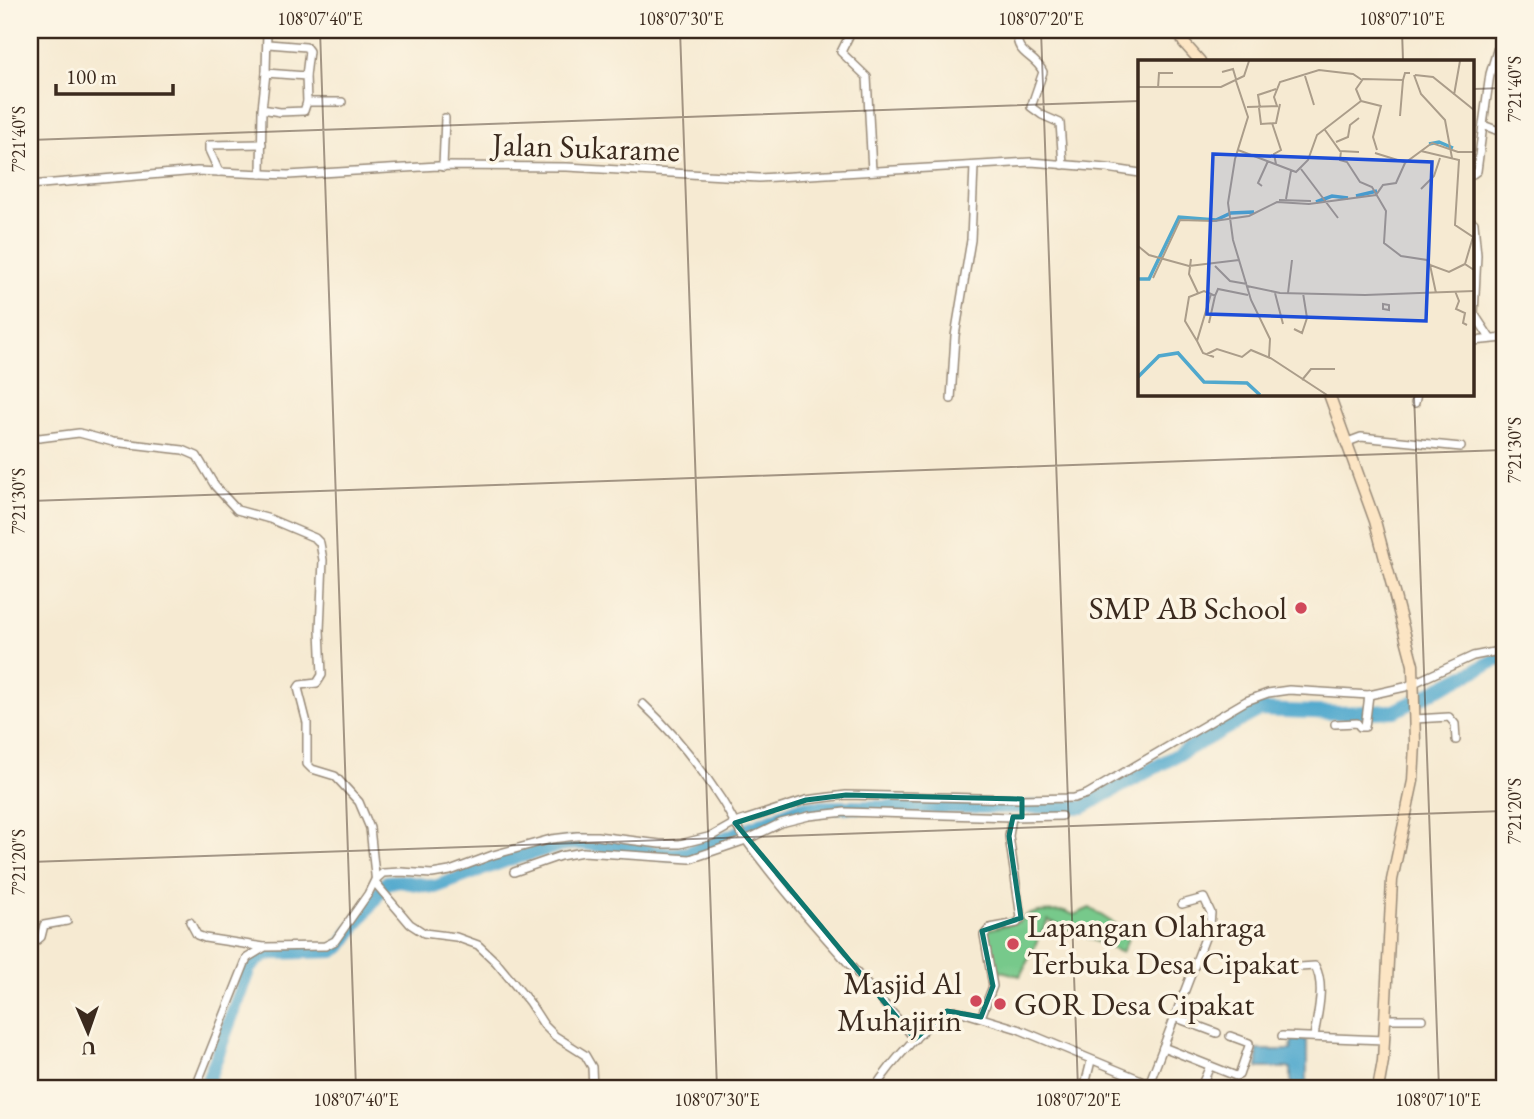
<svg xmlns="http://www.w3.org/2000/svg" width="1534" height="1119" font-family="'EB Garamond',serif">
	<rect width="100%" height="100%" fill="#fcf5e5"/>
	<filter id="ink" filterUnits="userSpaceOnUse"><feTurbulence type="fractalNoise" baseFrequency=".0143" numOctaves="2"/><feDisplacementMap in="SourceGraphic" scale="14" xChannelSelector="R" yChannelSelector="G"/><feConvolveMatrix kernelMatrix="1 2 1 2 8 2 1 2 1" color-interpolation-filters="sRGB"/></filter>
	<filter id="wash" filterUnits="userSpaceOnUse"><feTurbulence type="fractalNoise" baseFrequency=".00686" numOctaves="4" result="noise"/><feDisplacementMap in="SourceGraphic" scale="28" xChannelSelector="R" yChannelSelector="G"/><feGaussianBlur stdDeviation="1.57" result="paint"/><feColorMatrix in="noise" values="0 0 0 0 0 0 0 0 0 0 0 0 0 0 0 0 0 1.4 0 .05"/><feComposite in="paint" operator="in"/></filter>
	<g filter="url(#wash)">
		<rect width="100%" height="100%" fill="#f6ead2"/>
		<polygon fill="#77c98b" stroke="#597a54" stroke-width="2" points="1090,908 1130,934 1122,953 1048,920 1020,976 997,970 986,930 1018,922 1027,915 1038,912 1065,911 1074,915"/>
		<polygon fill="#50a8cd" stroke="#466976" stroke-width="2" points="1292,1040 1307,1040 1307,1089 1291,1089 1291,1068 1258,1068 1257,1050 1291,1050"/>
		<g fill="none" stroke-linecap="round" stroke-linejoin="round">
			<polyline stroke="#50a8cd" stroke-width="14" points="205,1089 249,968 261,957 272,953 333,951 340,947 387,882 400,881 435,887 507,860 565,844 581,843 669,854 687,853 803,807 1083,807 1259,710 1339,713 1395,711 1496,660 1504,660"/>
		</g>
	</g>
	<g filter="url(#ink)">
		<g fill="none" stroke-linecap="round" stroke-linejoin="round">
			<defs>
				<g id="street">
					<polyline points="852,30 841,52 867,77 872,171"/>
					<path d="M 1018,30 C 1013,55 1035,54 1043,72 L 1031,107 L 1042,115 L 1060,123 L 1063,165"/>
					<polyline points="268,44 306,47 309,51 306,76"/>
					<polyline points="266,73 267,30"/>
					<polyline points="307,102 342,102"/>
					<polyline points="1483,125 1490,74 1503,30"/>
					<polyline points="443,167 445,118"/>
					<polyline points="219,172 209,150 209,145 262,144"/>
					<polyline points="261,174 262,109 266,73 306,76 307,102 304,111 280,112 262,109"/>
					<polyline points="1473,174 1477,171 1483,125 1504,133"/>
					<polyline points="30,185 197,171 288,175 438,166 567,167 759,178 1031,162 1107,168 1140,173"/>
					<polyline points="1474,223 1477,255 1474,314"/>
					<polyline points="1473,312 1490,338"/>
					<polyline points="1473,341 1504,338"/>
					<polyline points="951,399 955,336 971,240 974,166"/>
					<polyline points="1415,403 1417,394"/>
					<polyline points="30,436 39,438 79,433 113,442 183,450 197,456 215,486 237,510 270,519 315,538 320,543 323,560 320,630 322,675 317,683 300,685 298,688 307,723 307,764 312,769 335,776 359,802 370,828 376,884 410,924 424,933 456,937 478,945 496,962 529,1002 544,1025 555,1036 585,1055 592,1067 593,1089"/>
					<polyline points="1345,443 1361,437 1461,447"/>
					<polyline points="30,502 30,508"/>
					<path d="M 643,704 C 673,732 699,765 721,799 C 729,811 734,824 743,836 C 795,908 858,972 915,1039"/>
					<polyline points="1415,719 1449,717 1455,724 1456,740"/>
					<polyline points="1335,724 1357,723 1360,727 1365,727 1369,695"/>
					<polyline points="514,872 560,856 583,852 690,859 746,840 781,823 809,816 845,812 1012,817 1061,816"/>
					<polyline points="190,922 197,935 205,938 264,947"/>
					<polyline points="30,946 41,937 44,925 67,921"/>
					<polyline points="30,947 32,958 30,967"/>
					<path d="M 1270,969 L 1315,966 C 1326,986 1317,1015 1314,1037"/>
					<polyline points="981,1017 993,986 984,935 990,928 1017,923 1021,918 1009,836 1012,817"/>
					<polyline points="1174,1017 1217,1033"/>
					<polyline points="1384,1019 1422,1019"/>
					<polyline points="1282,1036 1384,1040"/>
					<polyline points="1163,1047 1236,1076 1239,1075 1249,1046 1249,1043 1230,1036"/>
					<polyline points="1149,1084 1210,925 1211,913 1204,898 1182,904"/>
					<polyline points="195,1089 247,958 265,947 325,946 335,941 368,894 375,880 383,873 401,872 432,874 450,871 493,855 551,839 577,836 597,836 660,844 680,844 712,836 735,823 806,800 846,795 1022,799 1074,798 1087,794 1246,701 1268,693 1289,690 1369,695 1405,687 1473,656 1504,650"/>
					<path d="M 874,1089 C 887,1069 932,1013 955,1010 L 1018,1029 L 1163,1089"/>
					<polyline points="1084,1089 1091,1061"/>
					<polyline points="1200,1089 1210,1066"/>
				</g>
				<g id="secondary">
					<polyline points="1178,30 1184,43 1200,61"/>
					<polyline points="1329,394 1375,521 1413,665 1415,743 1413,781 1392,880 1383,1061 1378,1089"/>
				</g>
			</defs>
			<use href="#street" stroke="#988a78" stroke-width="10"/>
			<use href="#secondary" stroke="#988a78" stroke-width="13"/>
			<use href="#street" stroke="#fff" stroke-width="7"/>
			<use href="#secondary" stroke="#fce5c4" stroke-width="10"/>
		</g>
	</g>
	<path fill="none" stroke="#0f766e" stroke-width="5" stroke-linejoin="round" d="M 846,795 L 1022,799 L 1022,817 L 1013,817 L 1009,836 L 1021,918 L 982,931 L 993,986 L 981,1017 L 947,1011 L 915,1039 L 735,823 L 806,800 Z"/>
	<path fill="none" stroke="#3b2a1e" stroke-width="2" stroke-opacity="0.45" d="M 320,30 L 356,1089M 680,30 L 717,1089M 1041,30 L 1078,1089M 1402,30 L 1403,61M 1473,89 L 1504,88M 30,140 L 1140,101M 1414,394 L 1439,1089M 30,501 L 1504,450M 30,862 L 1504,811"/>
	<g fill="#d1495b" stroke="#fcf5e5" stroke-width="2.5">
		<circle cx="1301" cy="608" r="7"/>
		<circle cx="1013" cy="944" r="7"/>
		<circle cx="976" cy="1001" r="7"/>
		<circle cx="1000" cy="1004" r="7"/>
	</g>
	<g text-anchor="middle" stroke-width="7" stroke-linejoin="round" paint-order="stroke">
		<g font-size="32" fill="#3b2a1e" stroke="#fcf5e5">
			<text transform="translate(586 147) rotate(2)" y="11">Jalan Sukarame</text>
		</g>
		<g font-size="32" fill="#3b2a1e" stroke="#fcf5e5" text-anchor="end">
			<text x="1287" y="619">SMP AB School</text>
			<text x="1027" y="937" text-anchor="start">Lapangan Olahraga<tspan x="1027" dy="37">Terbuka Desa Cipakat</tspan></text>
			<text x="962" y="994">Masjid Al<tspan x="962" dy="37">Muhajirin</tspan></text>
			<text x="1014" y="1015" text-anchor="start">GOR Desa Cipakat</text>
		</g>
	</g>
	<g transform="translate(1138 60)">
		<rect width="336" height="336" fill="#f6ead2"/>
		<path fill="none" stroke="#50a8cd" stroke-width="3.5" d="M 291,84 L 301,82 L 315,88M 218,136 L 239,131M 178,142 L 194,136 L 210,138M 0,219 L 11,219 L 41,157 L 78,160 L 93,153 L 116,152M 0,317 L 21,296 L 40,293 L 66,322 L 109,323 L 122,335"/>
		<path fill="none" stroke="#ab9d8a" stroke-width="2" d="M 84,12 L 95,9 L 98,19M 276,15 L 283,34 L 307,60 L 314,98M 277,15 L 295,17 L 336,50M 167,16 L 176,45M 98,21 L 110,57 L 97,99 L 90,143 L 95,180 L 113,240 L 132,279 L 131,297 L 189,335M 0,27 L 83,27 L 106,16 L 111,1M 20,28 L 21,13 L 35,13M 316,35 L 322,1M 223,41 L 243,46 L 235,77 L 239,90M 109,47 L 139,46 L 136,37 L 142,22 L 181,10 L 215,14 L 224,20M 121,48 L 123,64 L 138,63 L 142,44M 122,48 L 120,35 L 138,29M 262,56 L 265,20M 134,63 L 143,90 L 136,94 L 138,104M 187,70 L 202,91 L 221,92M 198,82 L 210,77 L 212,65 L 221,58M 100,90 L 158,112 L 170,100 L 179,75 L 223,41 L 218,29 L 225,19 L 265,20 L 267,13 L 272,13M 203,91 L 202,100 L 209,102 L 222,122 L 234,127 L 248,151 L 246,183 L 263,196 L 289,200 L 292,205 L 311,212 L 327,204M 283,91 L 321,100 L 317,165 L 335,177 L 327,204 L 336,210M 237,93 L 266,102M 163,109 L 200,158M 124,126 L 120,123 L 130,101M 283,129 L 296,116 L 302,98M 148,139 L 153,111M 141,140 L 173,141M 0,186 L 11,195 L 51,206 L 101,200M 53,199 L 51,214 L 60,233M 292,205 L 298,233M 77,206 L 92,221 L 109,224M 15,218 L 42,160 L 76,161 L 111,156 L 139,142 L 171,144 L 238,135 L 245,125 L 258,123 L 267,103 L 294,83 L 320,92 L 336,92M 109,226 L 142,233 L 227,235 L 336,231M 317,231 L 321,241 L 318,249 L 327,253 L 325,263 L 329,265M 137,233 L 145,264M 150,233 L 154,200M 245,244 L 251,245 L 251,250 L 245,249 ZM 71,263 L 77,236M 156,269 L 164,273 L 169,258 L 165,233M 59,281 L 47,261 L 51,237 L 66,231 L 73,234M 69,294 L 79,289 L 104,297 L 113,290 L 132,298M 76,297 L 65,293 L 59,281 L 73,234 L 77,236 L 80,229 L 110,235M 164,320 L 173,309 L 197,309"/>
		<path fill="#1d4ed8" fill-opacity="0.15" stroke="#1d4ed8" stroke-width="3.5" d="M 75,94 L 294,102 L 288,261 L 69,254 Z"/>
		<rect width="336" height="336" fill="none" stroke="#3b2a1e" stroke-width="3.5"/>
	</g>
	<rect width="1534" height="1119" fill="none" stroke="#fcf5e5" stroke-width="77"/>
	<g transform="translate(88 1032) rotate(178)" stroke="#fcf5e5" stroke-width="5" paint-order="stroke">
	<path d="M0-5L12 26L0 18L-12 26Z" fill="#3b2a1e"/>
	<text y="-10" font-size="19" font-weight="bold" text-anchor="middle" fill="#3b2a1e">U</text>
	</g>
	<path d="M56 84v10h117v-10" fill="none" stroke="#3b2a1e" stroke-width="3.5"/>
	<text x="66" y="84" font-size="21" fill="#3b2a1e" stroke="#fcf5e5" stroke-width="5" paint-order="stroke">100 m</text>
	<rect x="38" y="38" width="1458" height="1042" fill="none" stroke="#3b2a1e" stroke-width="2.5"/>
	<g font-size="18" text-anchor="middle" fill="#3b2a1e">
		<text x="320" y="25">108°07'40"E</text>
		<text x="681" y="25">108°07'30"E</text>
		<text x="1041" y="25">108°07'20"E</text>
		<text x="1402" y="25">108°07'10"E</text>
		<text transform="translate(1515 89) rotate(-90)" y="6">7°21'40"S</text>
		<text transform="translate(19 139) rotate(-90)" y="6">7°21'40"S</text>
		<text transform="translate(1515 450) rotate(-90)" y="6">7°21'30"S</text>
		<text transform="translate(19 501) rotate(-90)" y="6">7°21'30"S</text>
		<text transform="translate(1515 811) rotate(-90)" y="6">7°21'20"S</text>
		<text transform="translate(19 862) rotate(-90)" y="6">7°21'20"S</text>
		<text x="356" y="1106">108°07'40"E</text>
		<text x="717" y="1106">108°07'30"E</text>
		<text x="1078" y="1106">108°07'20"E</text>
		<text x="1438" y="1106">108°07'10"E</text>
	</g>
</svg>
